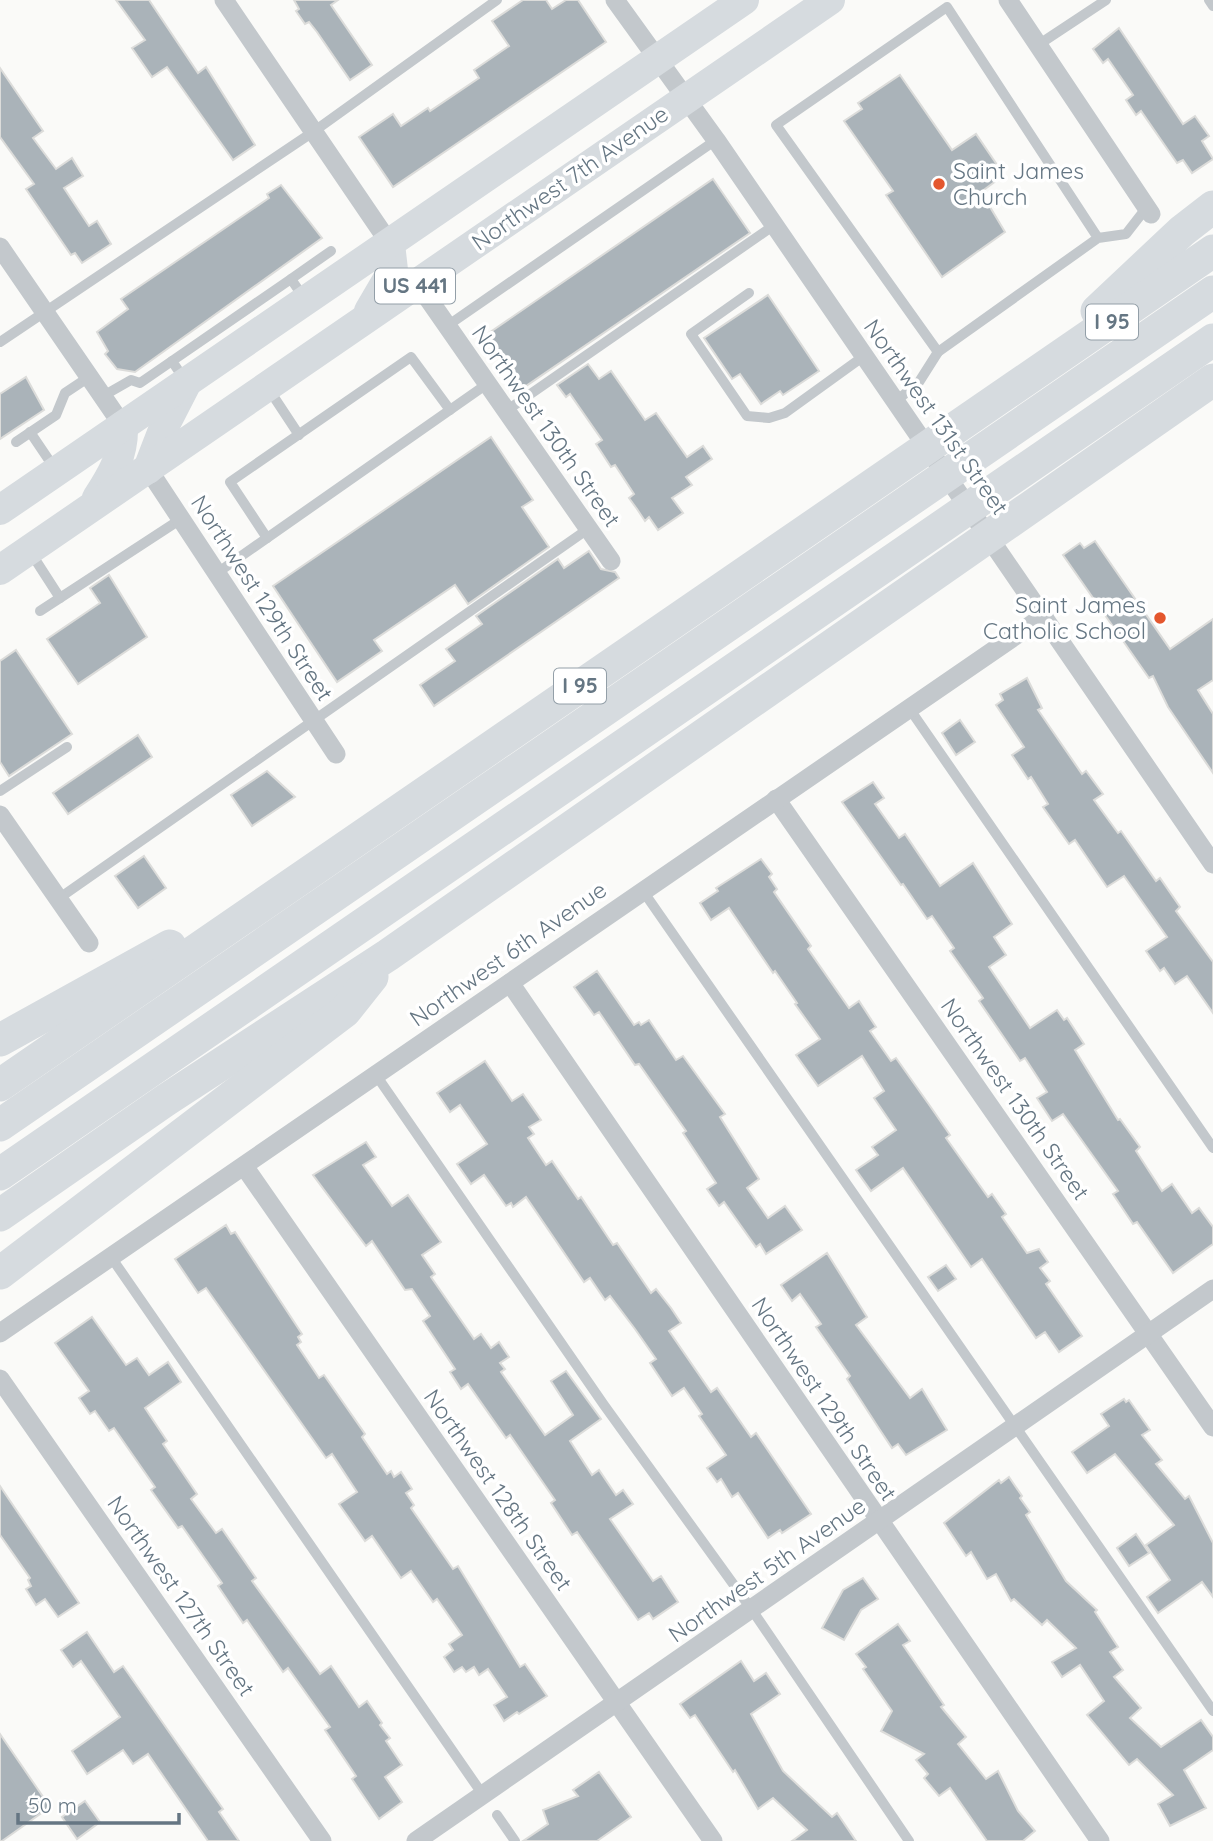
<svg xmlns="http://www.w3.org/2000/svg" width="1213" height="1841" font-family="Quicksand,sans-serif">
	<rect width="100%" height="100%" fill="#fafaf8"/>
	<g fill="#aab3b9" stroke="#dcdcda" stroke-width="2">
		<polygon points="116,0 149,0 198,73 206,67 255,145 233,160 167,67 152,77 132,48 145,40"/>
		<polygon points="294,0 338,0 331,5 372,65 350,80 317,32 309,22 305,24 296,11 299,9"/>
		<polygon points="523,0 546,0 552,9 566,0 578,0 606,42 393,187 359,137 393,114 401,126 428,108 430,111 479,78 474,70 509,46 492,21"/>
		<polygon points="1119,28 1183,124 1195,116 1209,136 1202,141 1213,159 1192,173 1183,160 1177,163 1141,111 1136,115 1126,100 1133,95 1108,59 1103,63 1093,49"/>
		<polygon points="0,68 43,131 33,138 56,169 72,158 83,176 64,188 89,226 97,221 111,244 82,263 75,253 71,255 26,189 34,184 0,137"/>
		<polygon points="900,75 952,150 976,134 1004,175 981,192 1005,232 942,277 886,195 893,191 844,121 862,109 858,103"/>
		<polygon points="713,179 750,233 523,388 486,335"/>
		<polygon points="281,185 322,238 135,372 117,369 105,354 108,351 97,332 128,309 121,299 269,198 267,194"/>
		<polygon points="768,295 819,371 783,395 780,391 761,404 740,374 732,379 704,338"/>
		<polygon points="588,364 599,379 611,371 645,420 656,413 687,457 703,446 712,459 686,477 692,485 672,498 683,513 658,530 649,517 645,521 637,509 629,498 634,494 615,465 611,467 596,444 602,440 570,394 566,397 557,385"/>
		<polygon points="26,377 44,410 0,439 0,394"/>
		<polygon points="491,437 533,500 522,507 549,547 468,604 455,585 374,640 382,651 337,682 273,586"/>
		<polygon points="1095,541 1170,649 1213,619 1213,680 1198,690 1213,714 1213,773 1168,707 1153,676 1149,678 1063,555 1080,543 1084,548"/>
		<polygon points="589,551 601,569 615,572 619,578 434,706 420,685 455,661 446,649 482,624 476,616 558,559 564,568"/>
		<polygon points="109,575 147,637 78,684 47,639 100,603 90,588"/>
		<polygon points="16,650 72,734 9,776 0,762 0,661"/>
		<polygon points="1027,678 1042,708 1038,710 1082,774 1086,771 1103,794 1094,800 1118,833 1121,831 1156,881 1160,878 1180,907 1176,911 1213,962 1213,1013 1187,976 1175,984 1164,968 1160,971 1146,951 1167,937 1124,876 1107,887 1075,840 1069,844 1043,807 1048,804 1031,777 1028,779 1012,755 1024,747 996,705 1003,700 1000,694"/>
		<polygon points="960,720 975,742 956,755 942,733"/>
		<polygon points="138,735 152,757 68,814 53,793"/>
		<polygon points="267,771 295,797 252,826 231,795"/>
		<polygon points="873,782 884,798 875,804 899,838 905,834 940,886 973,863 1012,924 994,937 1006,955 989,967 1030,1028 1057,1010 1064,1020 1067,1018 1084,1044 1075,1050 1118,1120 1120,1119 1140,1147 1136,1151 1162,1191 1172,1184 1192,1213 1199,1208 1213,1227 1213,1244 1173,1273 1137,1222 1133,1224 1113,1194 1118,1191 1063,1114 1052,1121 1037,1098 1047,1092 1025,1058 1020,1061 979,1001 983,998 950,951 954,948 932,916 927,919 903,884 901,885 842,802"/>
		<polygon points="144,856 166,888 138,908 115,876"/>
		<polygon points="761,859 772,874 769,877 777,889 774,892 811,946 808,949 849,1008 859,1001 876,1027 870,1031 891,1061 896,1058 930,1106 950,1135 946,1138 988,1197 992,1194 1006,1214 1002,1217 1027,1253 1039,1249 1048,1262 1040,1268 1050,1281 1046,1284 1082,1336 1059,1352 1045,1332 1036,1338 982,1259 971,1267 903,1168 871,1191 856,1170 878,1155 872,1147 896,1130 874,1098 884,1091 862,1056 818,1086 796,1055 820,1039 795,1004 797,1003 775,971 773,973 729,908 711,920 700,903 718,891 716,888"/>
		<polygon points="597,971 634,1025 639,1022 641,1025 649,1020 676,1060 683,1056 725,1114 720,1117 759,1179 747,1188 768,1218 785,1206 802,1230 766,1254 760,1244 756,1247 724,1202 719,1206 707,1189 716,1183 683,1133 686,1131 639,1064 635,1065 599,1012 594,1015 574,987"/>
		<polygon points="485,1061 512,1101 523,1094 541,1120 529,1127 534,1134 528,1138 546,1165 552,1161 578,1199 581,1197 613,1245 617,1243 651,1293 656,1289 671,1308 681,1323 669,1331 711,1392 717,1388 751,1437 756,1433 811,1514 782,1533 780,1530 768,1538 738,1493 732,1497 721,1479 717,1482 707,1468 726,1455 699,1416 702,1414 684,1388 672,1396 650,1363 656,1359 635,1329 610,1296 605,1300 590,1278 584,1282 526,1197 513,1207 511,1203 506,1206 484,1175 471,1184 457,1164 487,1144 460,1105 450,1112 437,1093"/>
		<polygon points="366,1142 376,1157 363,1165 392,1206 408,1195 441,1242 422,1255 435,1274 431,1277 474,1339 481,1334 491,1348 499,1342 509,1357 500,1363 505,1369 501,1372 545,1435 573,1415 551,1381 566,1371 601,1419 570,1441 592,1475 599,1470 616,1495 623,1490 633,1504 610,1519 653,1581 661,1576 678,1602 653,1619 649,1613 638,1620 577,1532 572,1535 551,1503 555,1500 510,1435 506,1438 468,1384 461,1389 450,1372 455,1369 423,1321 430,1316 412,1289 405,1290 372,1241 366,1246 313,1175"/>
		<polygon points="226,1225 231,1234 235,1232 302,1334 298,1337 301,1342 297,1345 319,1378 324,1375 365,1434 362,1437 387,1474 391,1471 394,1477 401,1472 412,1489 406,1493 414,1505 411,1508 453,1569 458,1566 520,1667 525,1664 547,1696 519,1714 517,1712 504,1721 494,1705 507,1697 488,1669 479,1675 474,1667 466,1672 462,1667 454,1672 444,1657 453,1650 449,1644 462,1635 437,1599 433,1602 411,1571 401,1578 372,1536 365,1541 339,1504 357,1492 332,1454 326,1458 206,1288 198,1293 175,1259"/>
		<polygon points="827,1253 867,1317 856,1325 910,1398 922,1389 947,1430 906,1455 898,1444 892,1448 880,1430 847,1379 850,1376 816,1327 821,1324 800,1294 792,1301 781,1285"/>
		<polygon points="946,1265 956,1279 938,1291 928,1277"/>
		<polygon points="92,1317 126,1365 137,1358 149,1375 168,1362 181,1382 145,1408 167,1441 163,1444 197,1494 191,1499 216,1533 222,1529 256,1578 252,1581 320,1674 331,1666 359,1707 367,1701 382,1723 380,1725 390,1738 386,1741 402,1765 385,1777 402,1802 379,1819 352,1779 356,1776 325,1730 330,1727 288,1668 283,1672 247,1620 243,1623 218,1586 222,1583 182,1526 178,1528 151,1490 155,1487 114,1428 109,1431 95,1411 90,1414 79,1398 89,1391 55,1343"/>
		<polygon points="1124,1399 1126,1402 1129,1400 1150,1430 1142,1435 1162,1460 1156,1464 1185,1499 1189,1496 1213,1543 1213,1597 1202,1582 1158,1613 1147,1597 1170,1580 1146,1545 1174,1525 1115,1454 1087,1473 1072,1452 1109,1426 1101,1414"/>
		<polygon points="1009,1477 1022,1496 1020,1498 1030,1512 1026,1515 1066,1581 1097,1610 1095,1612 1118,1647 1110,1652 1123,1670 1114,1677 1141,1708 1130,1718 1161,1747 1201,1720 1213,1737 1213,1750 1184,1770 1206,1808 1170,1826 1158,1804 1173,1795 1137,1759 1129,1765 1087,1715 1104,1701 1080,1665 1062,1677 1052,1662 1076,1648 1047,1620 1042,1625 1014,1599 1011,1601 996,1574 987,1579 971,1552 966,1556 944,1523 999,1480 1001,1483"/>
		<polygon points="0,1486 79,1603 58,1617 45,1599 36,1605 26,1589 31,1586 28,1580 30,1578 0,1535"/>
		<polygon points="1136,1534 1149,1553 1129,1566 1117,1548"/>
		<polygon points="863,1578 878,1599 861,1610 844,1640 822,1628 843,1590"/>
		<polygon points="898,1624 910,1641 903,1645 944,1705 941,1707 966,1737 958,1744 986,1779 998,1771 1018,1811 1035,1831 1023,1841 987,1841 950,1788 939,1796 924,1778 928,1774 916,1760 924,1754 881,1731 892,1711 863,1669 866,1667 856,1654"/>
		<polygon points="87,1632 114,1672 123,1666 223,1809 219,1812 239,1841 208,1841 148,1754 133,1764 123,1750 87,1774 72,1751 120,1717 81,1661 73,1667 61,1650"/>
		<polygon points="741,1661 754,1681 766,1673 780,1694 751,1714 783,1771 832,1817 837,1813 856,1841 792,1841 807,1830 773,1798 758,1809 735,1770 733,1772 695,1715 690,1718 680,1704"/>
		<polygon points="0,1734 50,1807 2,1841 0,1841"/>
		<polygon points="599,1772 631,1817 597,1841 523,1841 548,1824 543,1810 578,1796 573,1790"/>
		<polygon points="85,1801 100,1822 77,1839 62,1817"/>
	</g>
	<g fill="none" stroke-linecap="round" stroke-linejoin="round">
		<g stroke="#c3c8cc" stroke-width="10">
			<polyline points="1209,0 1213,6"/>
			<polyline points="1038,45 1106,0"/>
			<polyline points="1098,238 947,7 776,125 938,352 1098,238 1126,234 1147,207"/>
			<polyline points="291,279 331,251"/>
			<polyline points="749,293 691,334 747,416 769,418 785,413 864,356"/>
			<polyline points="447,326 716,140"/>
			<polyline points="0,342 313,132 497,0"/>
			<polyline points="184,379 172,361 291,279 304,298"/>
			<polyline points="268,388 299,435"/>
			<polyline points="103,396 131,380 140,383 172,361"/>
			<polyline points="895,402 919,382 938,352"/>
			<polyline points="506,411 773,226"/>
			<polyline points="30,432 55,469"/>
			<polyline points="16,442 56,415 65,393 89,377"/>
			<polyline points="267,538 230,482 411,357 450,410"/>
			<polyline points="31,553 60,598"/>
			<polyline points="217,573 487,384"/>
			<polyline points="40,611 181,519"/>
			<polyline points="909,708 1213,1148"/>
			<polyline points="0,791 67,747"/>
			<polyline points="643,891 1213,1711"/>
			<polyline points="58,899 588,529"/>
			<polyline points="376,1075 604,1405 752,1610 909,1841"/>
			<polyline points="111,1257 483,1795"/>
			<polyline points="497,1815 515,1841"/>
		</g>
		<g stroke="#c3c8cc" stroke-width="19">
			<polyline points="224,0 390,244"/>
			<polyline points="615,0 716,140 1213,864"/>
			<polyline points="1008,0 1151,214"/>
			<polyline points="0,247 123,426"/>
			<polyline points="418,284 611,561"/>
			<polyline points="148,469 336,754"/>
			<polyline points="776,799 1213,1427"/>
			<polyline points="0,815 89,943"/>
			<polyline points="510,983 1100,1841"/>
			<polyline points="244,1166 713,1841"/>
			<polyline points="0,1333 1044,616"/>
			<polyline points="0,1379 322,1841"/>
			<polyline points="416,1841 1213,1289"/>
		</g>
		<g stroke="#d6dbdf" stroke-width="30">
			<polyline points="369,311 393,270 390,244"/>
			<polyline points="148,469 165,425 185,386"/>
			<path d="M 97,498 C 112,475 124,455 123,426"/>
			<polyline points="0,510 744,0"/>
			<polyline points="0,570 830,0"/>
		</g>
		<g stroke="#d6dbdf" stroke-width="33">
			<polyline points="1097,311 1182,231 1213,207"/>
			<polyline points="0,1040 170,946"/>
			<polyline points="0,1085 1213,251"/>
			<polyline points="0,1125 1213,292"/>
			<polyline points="0,1174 1213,340"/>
			<polyline points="0,1215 166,1100 388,955 1213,380"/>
			<polyline points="0,1273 345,1011 372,977"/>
		</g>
	</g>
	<g fill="#e4572e" stroke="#fff" stroke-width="2.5">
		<circle cx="939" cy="184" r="7"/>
		<circle cx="1160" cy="618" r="7"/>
	</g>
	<g text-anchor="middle" stroke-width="7" stroke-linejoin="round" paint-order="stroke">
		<g fill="#fff" stroke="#939fa8" stroke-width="2">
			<rect x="375" y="268.5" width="80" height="35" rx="5"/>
			<rect x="1086" y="304.5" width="52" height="35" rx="5"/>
			<rect x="554" y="668.5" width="52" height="35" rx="5"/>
		</g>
		<g font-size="21" font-weight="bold" fill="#657683">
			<text x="415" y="293">US 441</text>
			<text x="1112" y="329">I 95</text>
			<text x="580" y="693">I 95</text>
		</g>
		<g font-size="23" fill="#657683" stroke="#fff" text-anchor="start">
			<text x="953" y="179">Saint James<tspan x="953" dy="26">Church</tspan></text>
			<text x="1146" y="613" text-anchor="end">Saint James<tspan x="1146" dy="26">Catholic School</tspan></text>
		</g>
		<g font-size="23" fill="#657683" stroke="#fff">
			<text transform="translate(570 178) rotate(-35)" y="8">Northwest 7th Avenue</text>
			<text transform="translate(936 417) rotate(55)" y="8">Northwest 131st Street</text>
			<text transform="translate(546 426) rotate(55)" y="8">Northwest 130th Street</text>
			<text transform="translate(262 598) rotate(57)" y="8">Northwest 129th Street</text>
			<text transform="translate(508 954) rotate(-35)" y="8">Northwest 6th Avenue</text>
			<text transform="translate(1015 1099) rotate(55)" y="8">Northwest 130th Street</text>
			<text transform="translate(824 1399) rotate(56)" y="8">Northwest 129th Street</text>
			<text transform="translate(498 1490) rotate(55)" y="8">Northwest 128th Street</text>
			<text transform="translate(767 1570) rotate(-35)" y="8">Northwest 5th Avenue</text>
			<text transform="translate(181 1596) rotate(55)" y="8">Northwest 127th Street</text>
		</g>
	</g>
	<path d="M18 1813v10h161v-10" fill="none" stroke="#657683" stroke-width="3.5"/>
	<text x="28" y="1813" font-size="21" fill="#657683" stroke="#ffffff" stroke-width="5" paint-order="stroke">50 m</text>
</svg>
